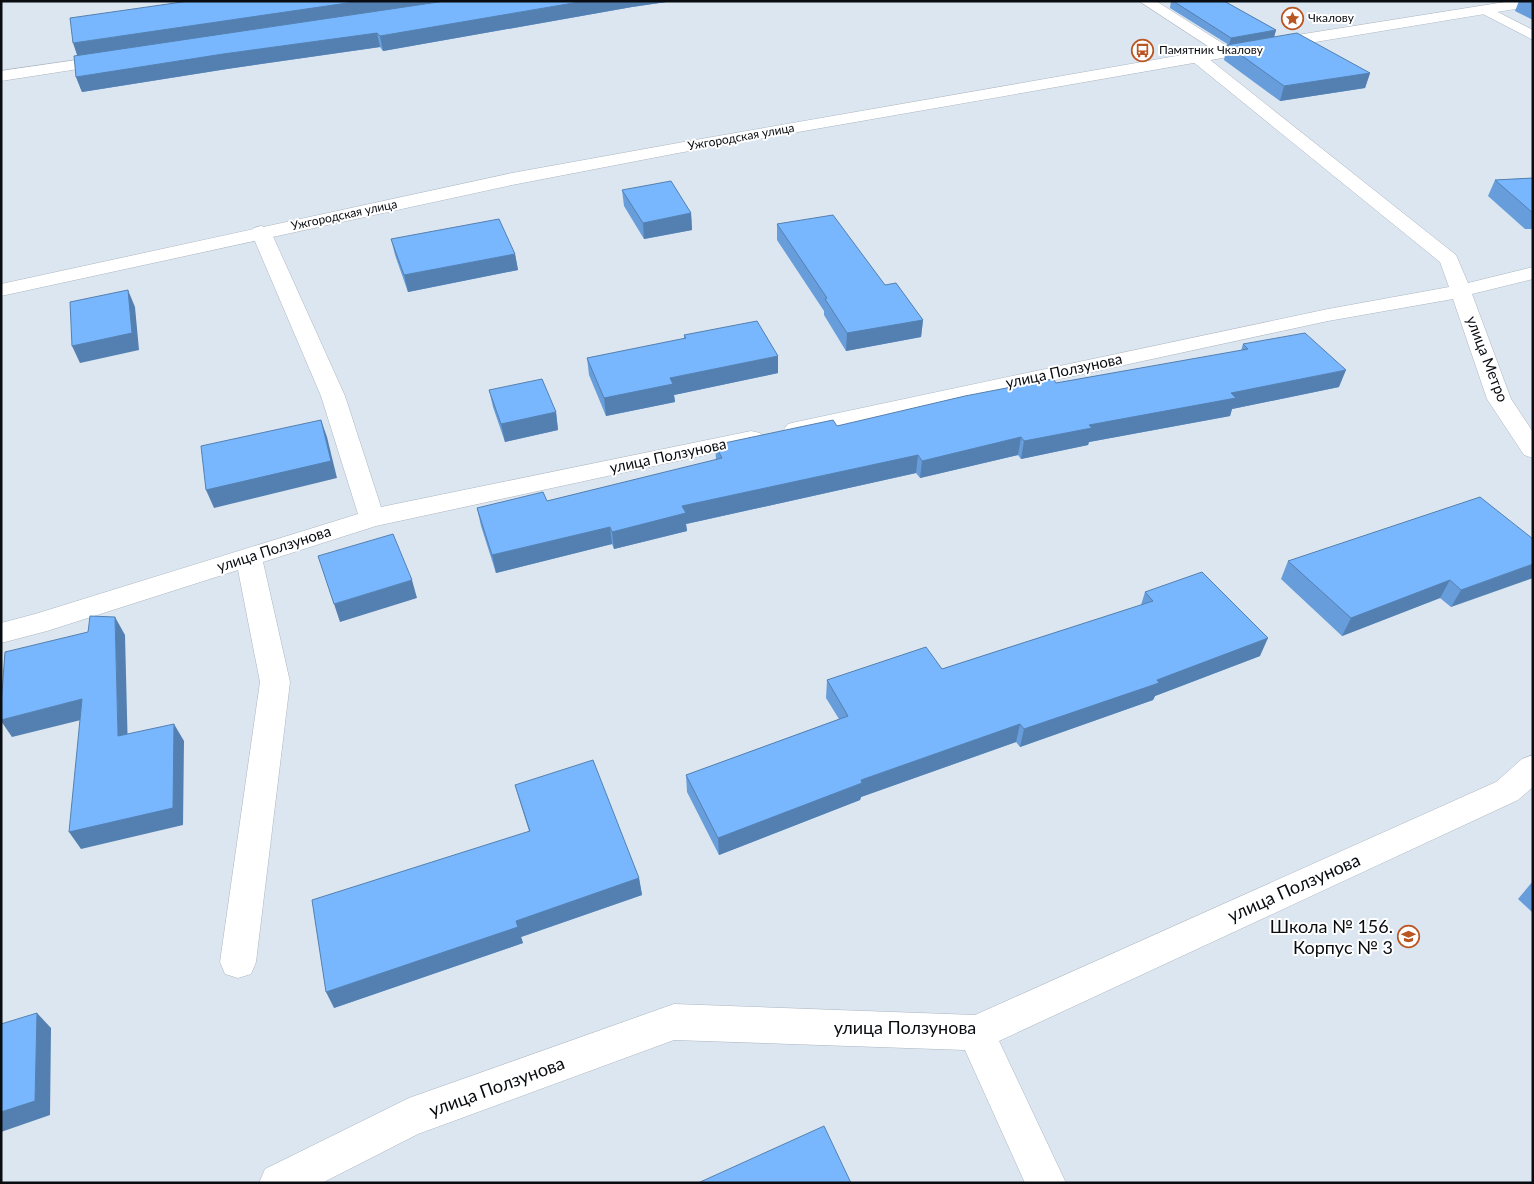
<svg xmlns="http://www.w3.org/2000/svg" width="1534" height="1184" font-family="Lato,sans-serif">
	<rect width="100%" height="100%" fill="#dbe6f1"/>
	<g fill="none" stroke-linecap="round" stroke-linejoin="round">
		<defs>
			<g id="minor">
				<polygon points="1139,1 1156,1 1233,50 1236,53 1233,56 1223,56"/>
				<polygon points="1486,6 1533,30 1533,40 1481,13 1479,10 1481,7"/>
				<polygon points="1198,53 1204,55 1456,255 1468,283 1533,267 1533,279 1472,294 1511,399 1533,432 1533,458 1524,455 1487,399 1453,299 1328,321 796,436 788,434 784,429 788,424 796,422 1328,309 1449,287 1440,262 1192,61 1190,58 1192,55"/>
				<polygon points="111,55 117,57 119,60 117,63 1,81 1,71"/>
				<polygon points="261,226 268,228 271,232 345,396 381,507 751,431 760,433 763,438 760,443 751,445 376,526 263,562 290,682 256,962 251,974 238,978 225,974 220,962 260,682 238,570 47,631 1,643 1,623 35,614 358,514 321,396 251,232 254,228"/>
				<polygon points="1533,755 1533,787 1518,800 999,1041 1066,1183 1025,1183 965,1050 674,1040 418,1134 322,1183 259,1183 265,1169 409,1098 674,1004 975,1015 1496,782 1522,759"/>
			</g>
			<polygon id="major" points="1511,1 1533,1 1533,6 1291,46 678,153 512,185 1,296 1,284 512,173 678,143 1291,36"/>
		</defs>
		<use href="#minor" stroke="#acb6c1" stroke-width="1"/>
		<use href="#major" stroke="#acb6c1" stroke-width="1"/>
		<use href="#minor" fill="#fff" fill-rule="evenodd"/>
		<use href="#major" fill="#fff" fill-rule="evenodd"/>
	</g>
	<g fill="#679dda">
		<polygon points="189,1 673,1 632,7 383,51 380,47 227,69 82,92 76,77 78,56"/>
		<polygon points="1171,1 1224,1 1276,30 1274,37 1229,45 1170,8"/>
		<polygon points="1519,1 1533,1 1533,20 1515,11"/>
		<polygon points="1227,45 1370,73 1365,88 1280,101 1224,60"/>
		<polygon points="1533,178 1533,229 1525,229 1488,196 1495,180"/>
		<polygon points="622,190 691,213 692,230 644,239 624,206"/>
		<polygon points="777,224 885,285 923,320 921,337 846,351 824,315 824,311 777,240"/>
		<polygon points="391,239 515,254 518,270 408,292 395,255"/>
		<polygon points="684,335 778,373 674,395 675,402 606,416 589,375 587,358 684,339"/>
		<polygon points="1243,344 1339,387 1232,409 1230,416 1089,442 1088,445 1021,459 1018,455 920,478 916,473 686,524 687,531 614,549 612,544 496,573 481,526 477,508 547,501 716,460 715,445 837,426 1056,383 1241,351"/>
		<polygon points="489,390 556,412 558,430 505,442 493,407"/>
		<polygon points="1533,539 1451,607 1440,598 1342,636 1281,579 1288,561"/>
		<polygon points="1145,592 1260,656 1155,696 1153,700 1020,747 1016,742 861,797 860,800 719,855 687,792 686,775 839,719 826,698 827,680 942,669 1141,605"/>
		<polygon points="515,785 639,878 642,895 521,937 523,943 334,1008 529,831 520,802"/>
		<polygon points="1533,881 1533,913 1518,899"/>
	</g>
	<g fill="#5480b1">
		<polygon points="361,1 457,1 78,58 73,43"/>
		<polygon points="585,1 673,1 632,7 383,51 380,36"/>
		<polygon points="1276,30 1274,37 1229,45 1231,38"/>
		<polygon points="377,33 380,47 227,69 82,92 76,77 223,54"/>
		<polygon points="1370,73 1365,88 1280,101 1284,86"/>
		<polygon points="691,213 692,230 644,239 643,223"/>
		<polygon points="515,254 518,270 408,292 404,275"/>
		<polygon points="128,290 135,307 139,350 80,363 72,346"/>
		<polygon points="923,320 921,337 846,351 847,333"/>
		<polygon points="778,356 778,373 674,395 675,402 606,416 604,398 670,378"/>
		<polygon points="1346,370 1339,387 1232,409 1230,416 1089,442 1088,445 1021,459 1024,441 1089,425 1231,393"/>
		<polygon points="556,412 558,430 505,442 501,424"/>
		<polygon points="321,420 327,437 337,478 214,508 206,490"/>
		<polygon points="1021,437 1018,455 920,478 922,461"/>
		<polygon points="918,455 916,473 686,524 687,531 614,549 612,532 682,506"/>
		<polygon points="610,527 612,544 496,573 492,555"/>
		<polygon points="1533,564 1533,578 1451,607 1461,590"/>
		<polygon points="412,580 417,598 340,622 334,604"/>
		<polygon points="1450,580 1440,598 1342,636 1351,618"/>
		<polygon points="115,617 125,635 128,754 118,736"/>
		<polygon points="1268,638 1260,656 1155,696 1153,700 1020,747 1024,729"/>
		<polygon points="82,699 93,717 12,737 1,721 1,720"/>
		<polygon points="174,724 184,741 183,825 81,849 69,832"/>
		<polygon points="1020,724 1016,742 861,797 860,800 719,855 718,838 861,780"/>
		<polygon points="639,878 642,895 521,937 523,943 334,1008 326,992 516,921"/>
		<polygon points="37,1013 51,1028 50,1115 1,1132 1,1112"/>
	</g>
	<g fill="#78b7fd" stroke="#5480b1">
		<polygon points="189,1 361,1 73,43 70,18"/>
		<polygon points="445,1 585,1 380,36 377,33 223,54 76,77 74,56"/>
		<polygon points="1173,1 1224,1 1276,30 1231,38"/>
		<polygon points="1297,33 1370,73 1284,86 1227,45"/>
		<polygon points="1533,178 1533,213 1495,180"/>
		<polygon points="671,181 691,213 643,223 622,190"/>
		<polygon points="833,215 885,285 896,283 923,320 847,333 825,299 827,298 777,224"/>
		<polygon points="499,219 515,254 404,275 391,239"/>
		<polygon points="128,290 132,333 72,346 70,302"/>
		<polygon points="757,321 778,356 670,378 673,384 604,398 587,358 686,338 684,335"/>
		<polygon points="1305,333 1346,370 1231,393 1236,398 1089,425 1092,428 1024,441 1021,437 922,461 918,455 682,506 686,513 612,532 610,527 492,555 477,508 543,492 547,501 722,458 715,445 833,420 837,426 965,396 1053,379 1056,383 1248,349 1243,344"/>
		<polygon points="542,379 556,412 501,424 489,390"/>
		<polygon points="321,420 331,461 206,490 201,446"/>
		<polygon points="1480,497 1533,539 1533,564 1461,590 1450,580 1351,618 1288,561"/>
		<polygon points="393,534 412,580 334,604 318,556"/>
		<polygon points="1202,572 1268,638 1157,680 1159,683 1024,729 1020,724 861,780 862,783 718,838 686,775 848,716 827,680 926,647 942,669 1153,601 1145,592"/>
		<polygon points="90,616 115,617 118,736 174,724 173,808 69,832 82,699 1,720 1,706 5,652 88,632"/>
		<polygon points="593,760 639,878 516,921 518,927 326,992 312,900 530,831 515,785"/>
		<polygon points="37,1013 35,1101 1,1112 1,1024"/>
		<polygon points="824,1126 851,1183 698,1183"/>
	</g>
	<defs>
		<symbol id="sight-ring" viewBox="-11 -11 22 22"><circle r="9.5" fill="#fff" stroke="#ba5622" stroke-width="1.5"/><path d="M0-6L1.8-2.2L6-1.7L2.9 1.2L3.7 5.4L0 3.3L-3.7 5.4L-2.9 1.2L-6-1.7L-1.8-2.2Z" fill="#ba5622"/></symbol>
		<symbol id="bus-ring" viewBox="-11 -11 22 22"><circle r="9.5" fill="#fff" stroke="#ba5622" stroke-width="1.5"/><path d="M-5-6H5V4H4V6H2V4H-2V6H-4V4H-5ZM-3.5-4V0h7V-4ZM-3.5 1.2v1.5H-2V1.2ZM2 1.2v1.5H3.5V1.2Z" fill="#ba5622"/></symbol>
		<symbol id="school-ring" viewBox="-11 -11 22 22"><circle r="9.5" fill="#fff" stroke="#ba5622" stroke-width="1.5"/><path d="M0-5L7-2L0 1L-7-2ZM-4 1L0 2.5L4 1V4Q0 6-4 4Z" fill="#ba5622"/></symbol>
	</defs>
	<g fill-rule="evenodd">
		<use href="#sight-ring" x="1280" y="6" width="25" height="25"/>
		<use href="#bus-ring" x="1130" y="38" width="25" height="25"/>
		<use href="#school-ring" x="1396" y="924" width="25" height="25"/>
	</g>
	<g text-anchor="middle" stroke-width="4" stroke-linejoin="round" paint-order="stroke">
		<g font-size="12" fill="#090c10" stroke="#fff" text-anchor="start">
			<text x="1308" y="22">Чкалову</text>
			<text x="1159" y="54">Памятник Чкалову</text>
		</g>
		<g font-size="12" fill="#090c10" stroke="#fff">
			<text transform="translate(741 137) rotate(-10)" y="4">Ужгородская улица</text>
			<text transform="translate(344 215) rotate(-12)" y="4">Ужгородская улица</text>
		</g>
		<g font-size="15" fill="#090c10" stroke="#fff">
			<text transform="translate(1487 359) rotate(69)" y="5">улица Метро</text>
			<text transform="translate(1064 371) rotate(-12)" y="5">улица Ползунова</text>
			<text transform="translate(668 456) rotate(-12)" y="5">улица Ползунова</text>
			<text transform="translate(274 549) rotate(-18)" y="5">улица Ползунова</text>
		</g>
		<g font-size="18" fill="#090c10" stroke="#fff">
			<text transform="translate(1294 888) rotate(-24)" y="6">улица Ползунова</text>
			<text x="905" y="1034">улица Ползунова</text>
			<text transform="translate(497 1087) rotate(-20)" y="6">улица Ползунова</text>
		</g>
		<g font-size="18" fill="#090c10" stroke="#fff" text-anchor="end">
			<text x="1393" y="933">Школа № 156.<tspan x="1393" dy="21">Корпус № 3</tspan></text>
		</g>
	</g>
	<rect width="1534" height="1184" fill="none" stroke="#090c10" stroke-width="5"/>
</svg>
